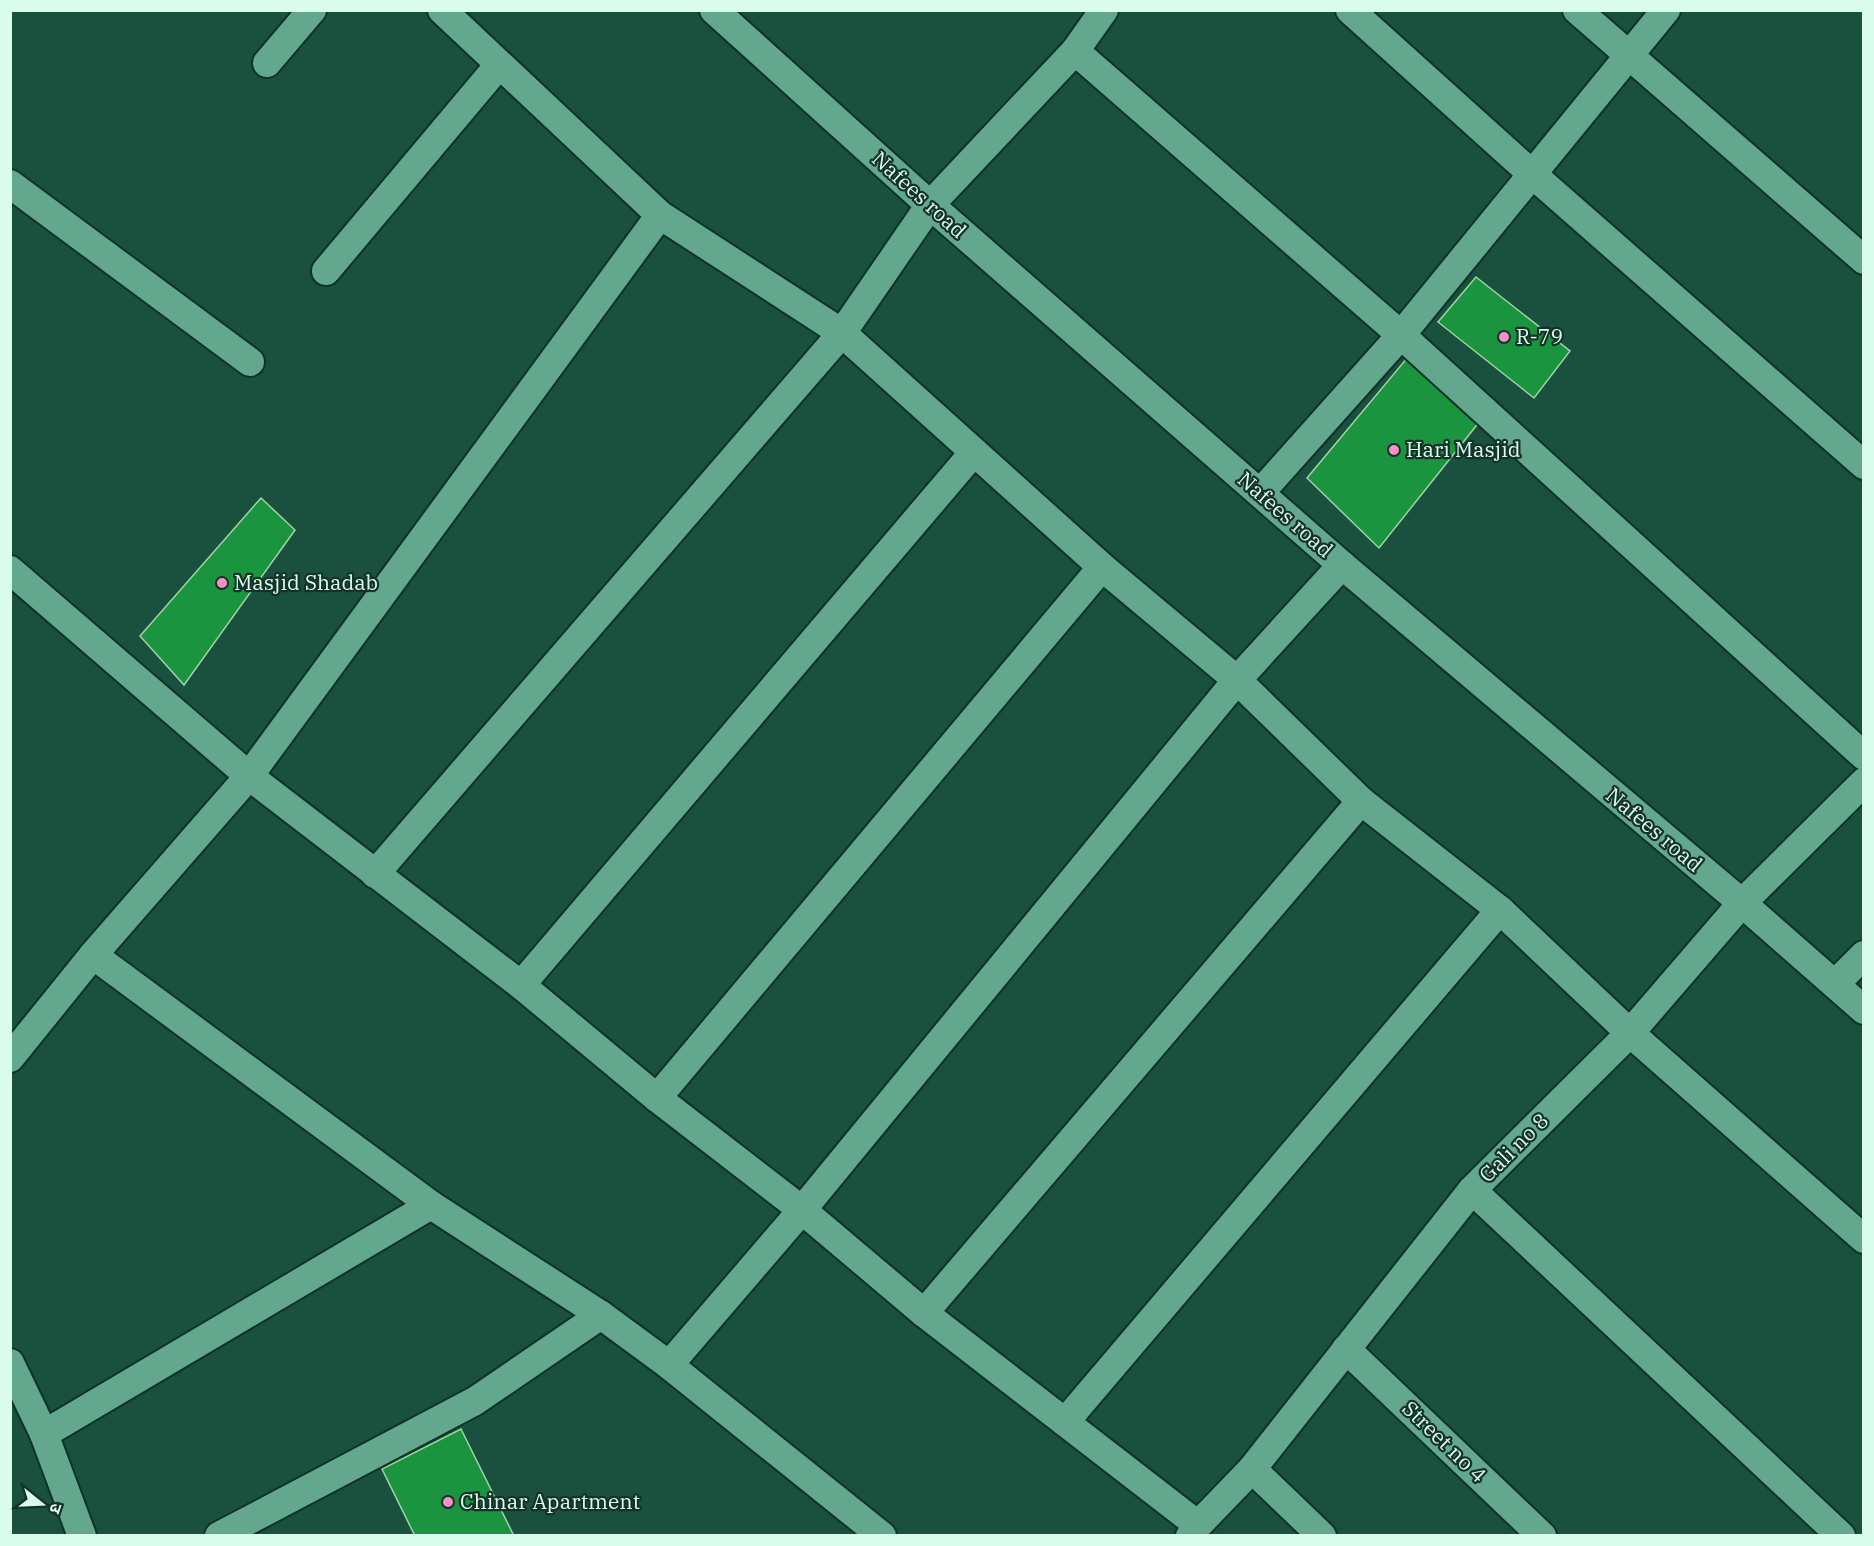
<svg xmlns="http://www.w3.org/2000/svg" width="1874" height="1546" font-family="'IBM Plex Serif','Noto Sans Devanagari',serif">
	<rect width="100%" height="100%" fill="#1a503e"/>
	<g fill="#1a943e" stroke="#a1d3a7" stroke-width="1.5">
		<polygon points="1476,277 1570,351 1534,398 1438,322"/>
		<polygon points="1408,357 1480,421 1379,548 1307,478"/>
		<polygon points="261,498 295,530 184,685 140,636"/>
		<polygon points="461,1429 514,1536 415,1536 382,1469"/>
	</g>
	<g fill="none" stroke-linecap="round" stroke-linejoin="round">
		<defs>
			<g id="minor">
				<polyline points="442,10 660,215 842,333 1102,567 1237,680 1361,801 1500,910 1630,1033 1864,1239"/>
				<polyline points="714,10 930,205 1342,565 1742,903 1864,1010"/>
				<polyline points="1350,10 1532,174 1864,465"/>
				<polyline points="1577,10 1864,260"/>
				<polyline points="1075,51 1401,335 1864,756"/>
				<polyline points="267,63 312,10"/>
				<polyline points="10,184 250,362"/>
				<polyline points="326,271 499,65"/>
				<polyline points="1260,493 1401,335 1666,10"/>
				<polyline points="10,570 249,776 521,985 657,1098 802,1210 924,1313 1198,1525"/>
				<polyline points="375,874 842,333 930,205 1075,51 1104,10"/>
				<polyline points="93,955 431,1205 601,1315 669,1365 882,1536"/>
				<polyline points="1835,984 1864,955"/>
				<polyline points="521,985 974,452"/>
				<polyline points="10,1058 93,955 249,776 660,215"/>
				<polyline points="657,1098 1102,567"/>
				<polyline points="1472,1190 1841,1536"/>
				<polyline points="924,1313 1361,801"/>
				<polyline points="1346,1349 1542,1536"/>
				<polyline points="10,1363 44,1434 82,1536"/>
				<polyline points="669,1365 802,1210 1237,680 1342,565"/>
				<polyline points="1065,1422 1500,910"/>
				<polyline points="44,1434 431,1205"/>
				<polyline points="1252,1469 1322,1536"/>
				<polyline points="219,1536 475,1401 601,1315"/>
				<polyline points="1190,1536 1198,1525 1252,1469 1472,1190 1630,1033 1742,903 1864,782"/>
			</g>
		</defs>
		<use href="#minor" stroke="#0e3327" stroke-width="32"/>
		<use href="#minor" stroke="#63a88e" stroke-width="28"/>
	</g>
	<g fill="#fa8fc8" stroke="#153228" stroke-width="2">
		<circle cx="1504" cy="337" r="6"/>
		<circle cx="1394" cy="450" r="6"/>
		<circle cx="222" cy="583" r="6"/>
		<circle cx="448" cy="1502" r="6"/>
	</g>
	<g text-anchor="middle" stroke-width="4.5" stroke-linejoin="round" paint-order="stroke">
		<g font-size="21" fill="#dafced" stroke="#153228">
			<text transform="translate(919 195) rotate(42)" y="7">Nafees road</text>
			<text transform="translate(1285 515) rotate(41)" y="7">Nafees road</text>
			<text transform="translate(1654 830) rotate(40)" y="7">Nafees road</text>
			<text transform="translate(1514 1148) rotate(-45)" y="7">Gali no 8</text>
			<text transform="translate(1444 1442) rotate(44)" y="7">Street no 4</text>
		</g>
		<g font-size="21" fill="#dafced" stroke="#153228" text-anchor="start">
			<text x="1516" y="344">R-79</text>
			<text x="1406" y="457">Hari Masjid</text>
			<text x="234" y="590">Masjid Shadab</text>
			<text x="460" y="1509">Chinar Apartment</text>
		</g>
	</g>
	<rect width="1874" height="1546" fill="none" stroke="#dafced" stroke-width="24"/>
	<g transform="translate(42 1504) rotate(108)" stroke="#153228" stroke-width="4.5" paint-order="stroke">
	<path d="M0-4.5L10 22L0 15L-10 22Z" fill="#dafced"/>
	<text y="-9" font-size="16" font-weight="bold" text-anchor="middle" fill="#dafced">उ</text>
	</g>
</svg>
